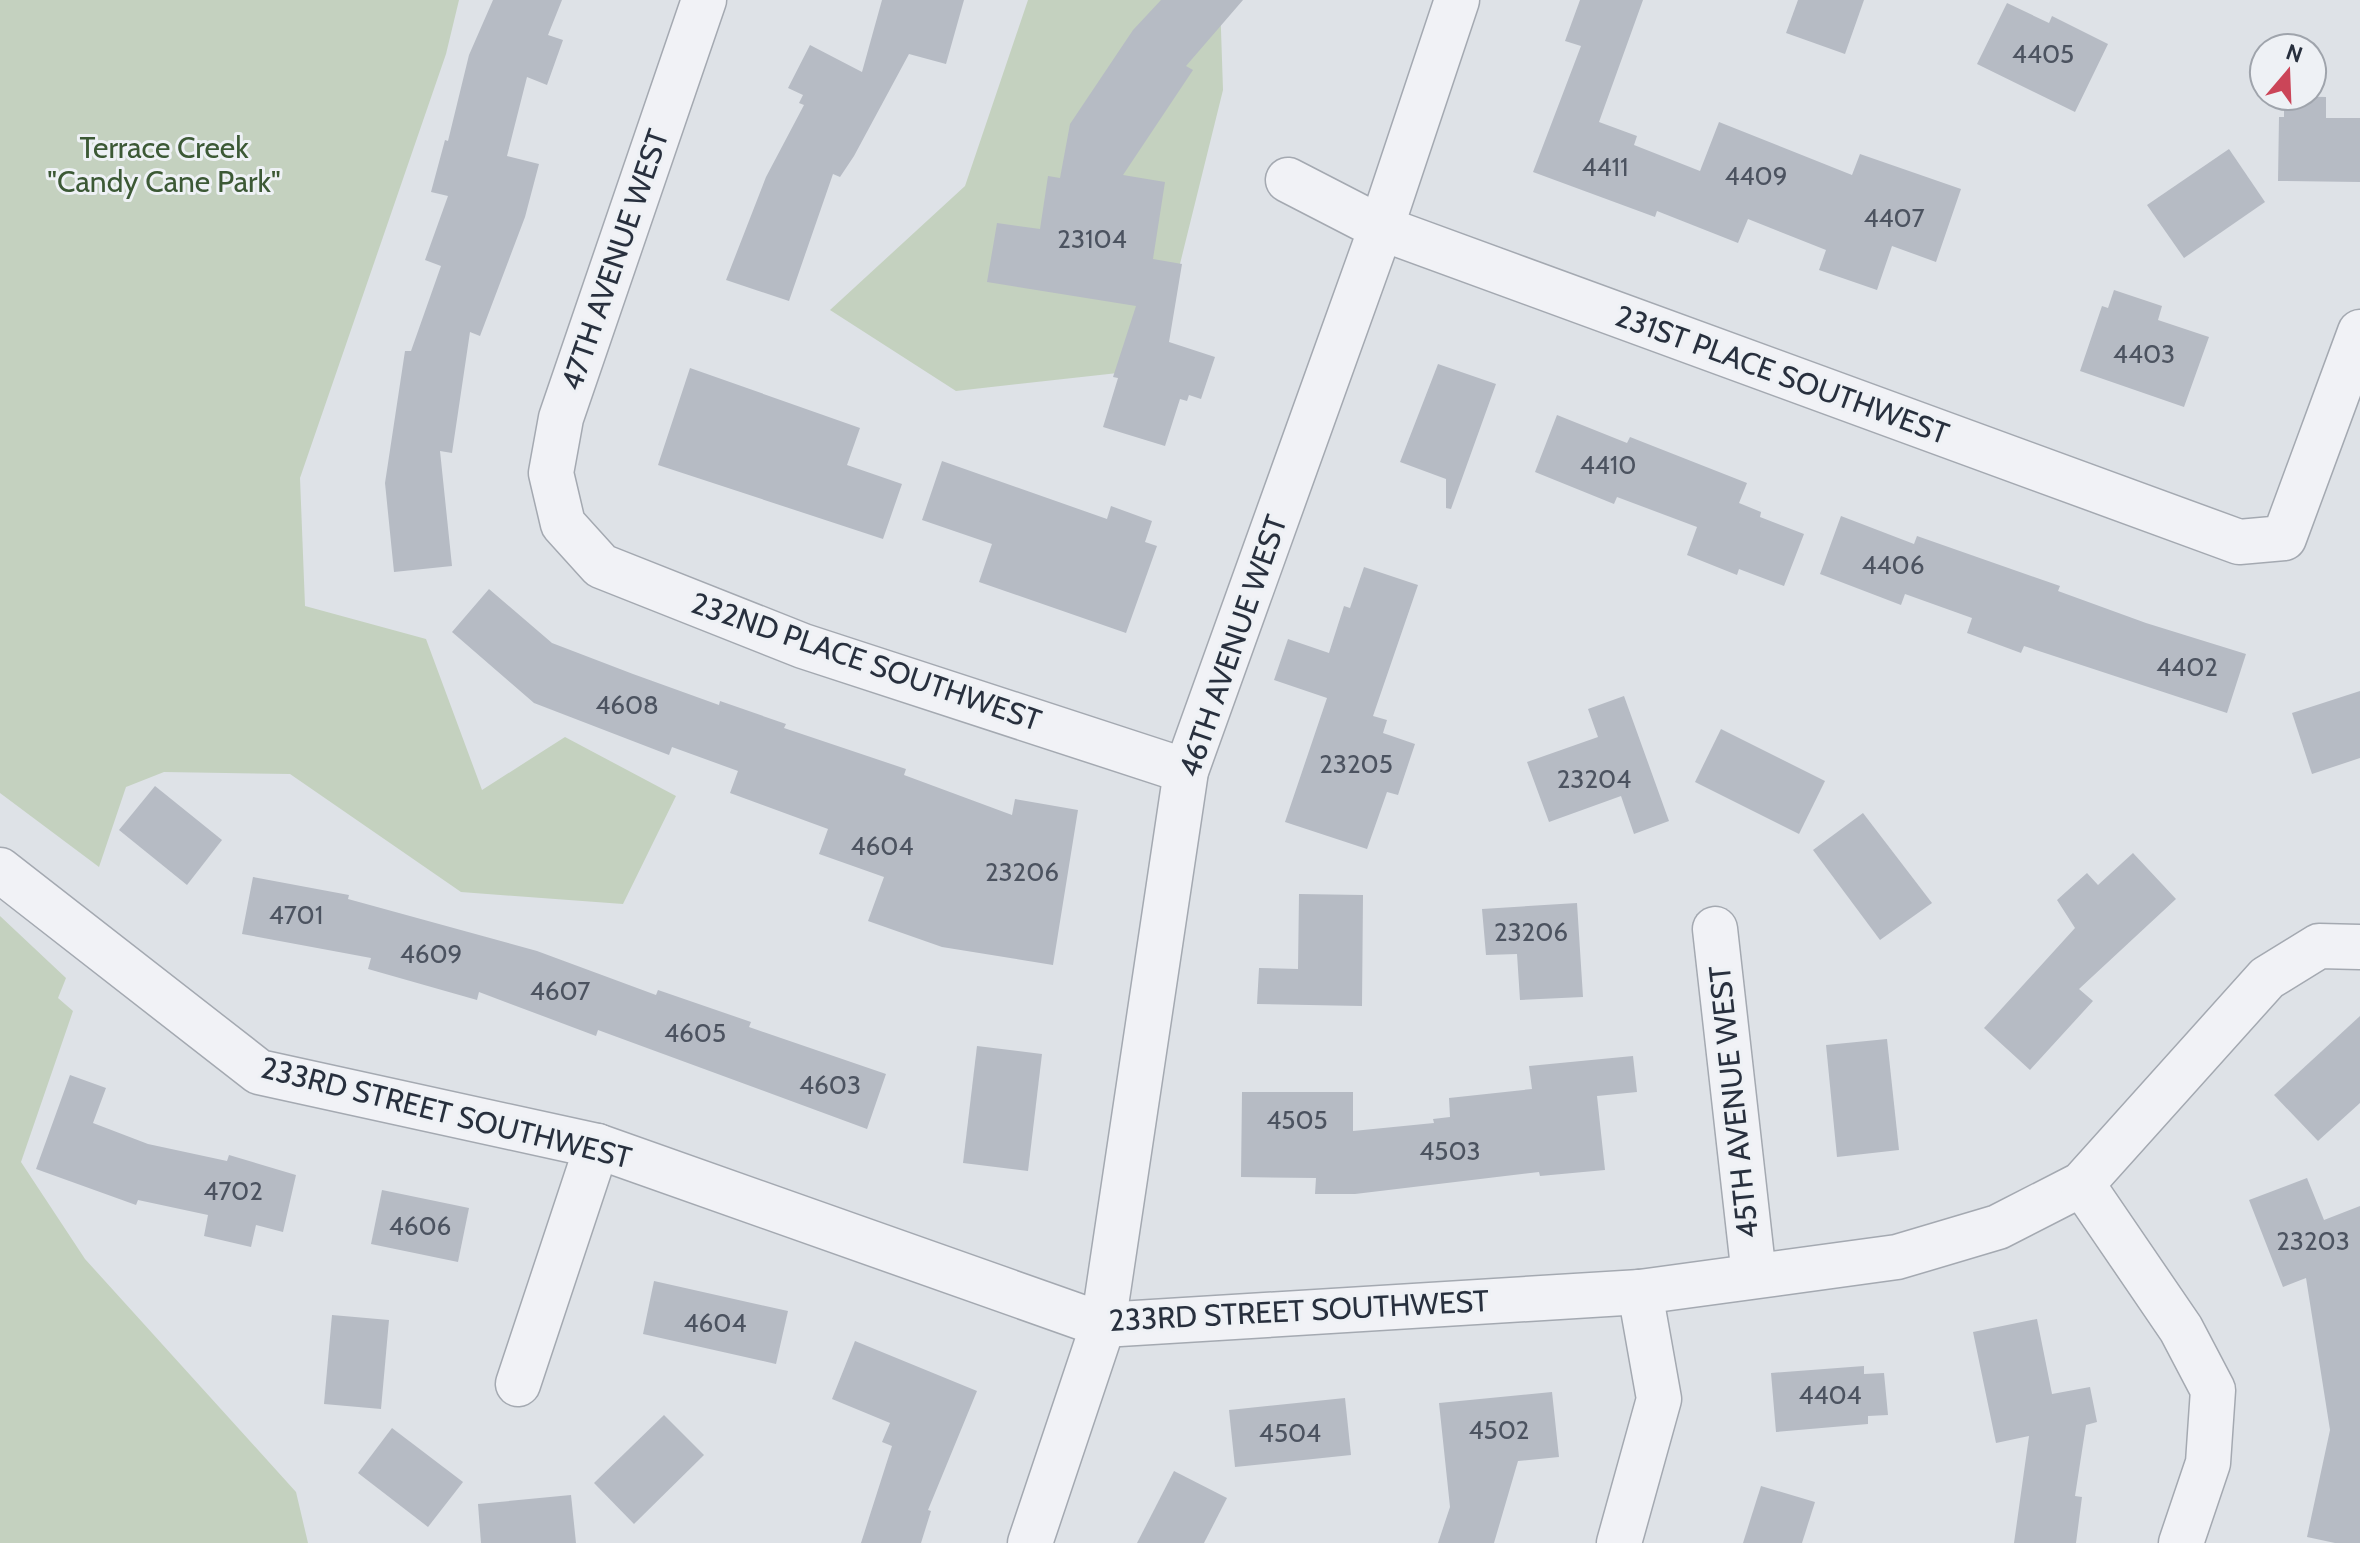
<svg xmlns="http://www.w3.org/2000/svg" width="2360" height="1543" font-family="Cabin,sans-serif">
	<rect width="100%" height="100%" fill="#dee2e7"/>
	<g fill="#c4d1bf">
		<polygon points="0,0 459,0 446,54 300,478 305,606 426,639 482,790 565,737 676,796 623,904 461,892 290,774 164,772 126,787 99,867 0,793"/>
		<polygon points="1028,0 1220,0 1223,90 1154,369 956,391 830,310 965,186"/>
		<polygon points="0,916 66,978 58,998 73,1011 21,1162 85,1259 296,1492 308,1543 0,1543"/>
	</g>
	<g fill="#b6bbc4">
		<polygon points="493,0 562,0 548,35 563,40 547,85 527,77 507,156 539,164 525,217 480,336 470,332 452,453 440,451 452,566 394,572 385,483 405,351 411,351 441,266 425,260 448,196 431,192 445,140 448,141 469,55"/>
		<polygon points="882,0 964,0 946,64 909,54 854,156 840,177 833,174 789,301 726,280 766,177 804,105 799,103 803,95 788,88 810,45 862,72"/>
		<polygon points="1161,0 1243,0 1186,66 1193,70 1123,175 1165,182 1153,259 1182,264 1169,342 1215,357 1201,399 1189,395 1187,401 1180,399 1165,446 1103,427 1118,378 1113,377 1136,306 987,282 997,223 1040,229 1048,176 1060,178 1070,124 1133,30"/>
		<polygon points="1580,0 1643,0 1599,122 1637,136 1634,145 1700,171 1719,122 1852,175 1860,154 1961,189 1936,262 1892,246 1877,290 1819,270 1826,250 1748,219 1738,243 1657,211 1655,217 1533,172 1581,46 1565,41"/>
		<polygon points="1798,0 1864,0 1845,54 1786,33"/>
		<polygon points="2007,3 2049,23 2052,16 2108,44 2075,112 1977,64"/>
		<polygon points="2284,96 2326,97 2326,118 2360,118 2360,182 2278,181 2279,117 2284,117"/>
		<polygon points="2229,149 2265,202 2184,258 2147,205"/>
		<polygon points="2114,290 2162,306 2158,320 2209,337 2184,407 2080,371 2102,306 2108,308"/>
		<polygon points="1438,364 1496,384 1451,509 1446,508 1446,479 1400,462"/>
		<polygon points="690,368 860,428 847,465 902,484 883,539 658,465"/>
		<polygon points="1557,415 1627,443 1630,437 1747,483 1739,503 1761,512 1760,517 1804,534 1784,586 1739,569 1737,575 1687,555 1697,527 1617,497 1614,504 1535,472"/>
		<polygon points="942,461 1107,519 1111,506 1152,521 1145,542 1157,546 1126,633 979,582 992,544 922,520"/>
		<polygon points="1841,516 1914,544 1917,536 2060,586 2058,591 2146,623 2246,654 2227,713 2024,646 2021,653 1967,633 1972,618 1905,594 1901,605 1820,574"/>
		<polygon points="1364,567 1418,585 1373,716 1387,720 1383,733 1415,744 1398,795 1387,792 1367,849 1285,822 1327,698 1274,680 1288,639 1329,653 1344,606 1350,608"/>
		<polygon points="489,589 552,643 633,674 719,705 720,701 786,724 784,728 906,769 904,775 1012,815 1015,799 1078,810 1053,965 942,947 868,921 884,877 819,854 828,829 730,793 738,771 672,747 669,755 534,703 452,632"/>
		<polygon points="2360,691 2360,758 2312,774 2292,713"/>
		<polygon points="1624,696 1669,821 1634,834 1621,796 1549,822 1527,762 1598,737 1588,709"/>
		<polygon points="1721,729 1825,781 1799,834 1695,782"/>
		<polygon points="155,786 222,840 187,885 119,830"/>
		<polygon points="1863,813 1932,903 1880,940 1813,850"/>
		<polygon points="2133,853 2176,899 2079,989 2093,1001 2030,1070 1984,1028 2075,928 2057,900 2087,873 2098,885"/>
		<polygon points="253,877 349,895 348,899 537,951 656,995 658,990 751,1022 749,1027 886,1074 867,1129 598,1030 596,1036 479,992 477,1000 368,969 371,958 242,934"/>
		<polygon points="1299,894 1363,895 1362,1006 1257,1004 1259,968 1298,969"/>
		<polygon points="1577,903 1583,997 1520,1000 1517,954 1486,955 1482,909"/>
		<polygon points="2360,1016 2360,1103 2318,1141 2274,1095"/>
		<polygon points="1887,1039 1899,1150 1837,1157 1826,1045"/>
		<polygon points="977,1046 1042,1054 1028,1171 963,1163"/>
		<polygon points="1633,1056 1637,1092 1597,1096 1605,1170 1540,1176 1539,1172 1355,1194 1315,1194 1316,1178 1241,1177 1242,1092 1353,1092 1353,1131 1434,1123 1433,1119 1450,1117 1449,1098 1532,1089 1529,1066"/>
		<polygon points="70,1075 106,1088 93,1123 148,1144 227,1161 229,1155 296,1175 283,1232 256,1225 251,1247 204,1236 208,1215 138,1200 136,1205 36,1169"/>
		<polygon points="2307,1178 2324,1220 2360,1206 2360,1543 2335,1543 2307,1537 2330,1430 2306,1278 2283,1287 2249,1200"/>
		<polygon points="382,1190 469,1208 458,1262 371,1244"/>
		<polygon points="654,1281 788,1311 776,1364 643,1334"/>
		<polygon points="332,1315 389,1320 381,1409 324,1404"/>
		<polygon points="2037,1319 2052,1394 2090,1387 2097,1422 2086,1425 2075,1496 2082,1497 2076,1543 2014,1543 2029,1436 1996,1443 1973,1332"/>
		<polygon points="855,1341 977,1391 928,1510 931,1511 921,1543 861,1543 892,1446 882,1442 890,1423 832,1399"/>
		<polygon points="1864,1366 1864,1374 1884,1373 1888,1415 1868,1416 1868,1424 1776,1432 1771,1373"/>
		<polygon points="1552,1392 1559,1457 1518,1461 1494,1543 1438,1543 1450,1507 1439,1403"/>
		<polygon points="1345,1398 1351,1455 1235,1467 1229,1410"/>
		<polygon points="664,1415 704,1455 634,1524 594,1483"/>
		<polygon points="392,1428 463,1482 428,1527 358,1473"/>
		<polygon points="1174,1471 1227,1498 1204,1543 1137,1543"/>
		<polygon points="1761,1486 1815,1502 1802,1543 1743,1543"/>
		<polygon points="571,1495 576,1543 481,1543 478,1504"/>
	</g>
	<g fill="none" stroke-linecap="round" stroke-linejoin="round">
		<defs>
			<g id="street">
				<polyline points="704,0 561,418 551,473 563,524 601,566 803,646 1186,771"/>
				<polyline points="1288,180 1381,228 2239,542 2284,538 2360,332"/>
				<polyline points="0,870 259,1072 597,1146 1103,1325 1640,1292 1897,1257 1998,1227 2082,1184 2267,978 2319,946 2360,947"/>
				<polyline points="1715,929 1754,1276"/>
				<polyline points="2082,1184 2181,1329 2213,1390 2208,1463 2181,1543"/>
				<polyline points="518,1384 597,1146"/>
				<polyline points="1030,1543 1103,1325 1186,771 1381,228 1457,0"/>
				<polyline points="1619,1543 1659,1399 1640,1292"/>
			</g>
		</defs>
		<use href="#street" stroke="#a4a9b1" stroke-width="47"/>
		<use href="#street" stroke="#f1f2f6" stroke-width="44"/>
	</g>
	<g text-anchor="middle" stroke-width="6" stroke-linejoin="round" paint-order="stroke">
		<g font-size="26" fill="#4c5360">
			<text x="2043" y="63">4405</text>
			<text x="1605" y="176">4411</text>
			<text x="1756" y="185">4409</text>
			<text x="1894" y="227">4407</text>
			<text x="1092" y="248">23104</text>
			<text x="2144" y="363">4403</text>
			<text x="1608" y="474">4410</text>
			<text x="1893" y="574">4406</text>
			<text x="2187" y="676">4402</text>
			<text x="627" y="714">4608</text>
			<text x="1356" y="773">23205</text>
			<text x="1594" y="788">23204</text>
			<text x="882" y="855">4604</text>
			<text x="1022" y="881">23206</text>
			<text x="296" y="924">4701</text>
			<text x="1531" y="941">23206</text>
			<text x="431" y="963">4609</text>
			<text x="560" y="1000">4607</text>
			<text x="695" y="1042">4605</text>
			<text x="830" y="1094">4603</text>
			<text x="1297" y="1129">4505</text>
			<text x="1450" y="1160">4503</text>
			<text x="233" y="1200">4702</text>
			<text x="420" y="1235">4606</text>
			<text x="2313" y="1250">23203</text>
			<text x="715" y="1332">4604</text>
			<text x="1830" y="1404">4404</text>
			<text x="1499" y="1439">4502</text>
			<text x="1290" y="1442">4504</text>
		</g>
		<g font-size="30" fill="#3c5935" stroke="#eef1f5">
			<text x="164" y="158">Terrace Creek<tspan x="164" dy="34">"Candy Cane Park"</tspan></text>
		</g>
		<g font-size="30" fill="#28303e" stroke="#eef1f5">
			<text transform="translate(615 260) rotate(-71)" y="10">47TH AVENUE WEST</text>
			<text transform="translate(1782 375) rotate(20)" y="10">231ST PLACE SOUTHWEST</text>
			<text transform="translate(1233 646) rotate(-71)" y="10">46TH AVENUE WEST</text>
			<text transform="translate(866 662) rotate(19)" y="10">232ND PLACE SOUTHWEST</text>
			<text transform="translate(1734 1102) rotate(-96)" y="10">45TH AVENUE WEST</text>
			<text transform="translate(446 1113) rotate(14)" y="10">233RD STREET SOUTHWEST</text>
			<text transform="translate(1299 1311) rotate(-3)" y="10">233RD STREET SOUTHWEST</text>
		</g>
	</g>
	<g transform="translate(2288 72) rotate(19)"><circle r="38" fill="#eef1f5" stroke="#9fa4ac" stroke-width="2"/>
	<path d="M0-6L14 30L0 20L-14 30Z" fill="#cb4558"/>
	<text y="-12" font-size="22" font-weight="bold" text-anchor="middle" fill="#28303e">N</text>
	</g>
</svg>
